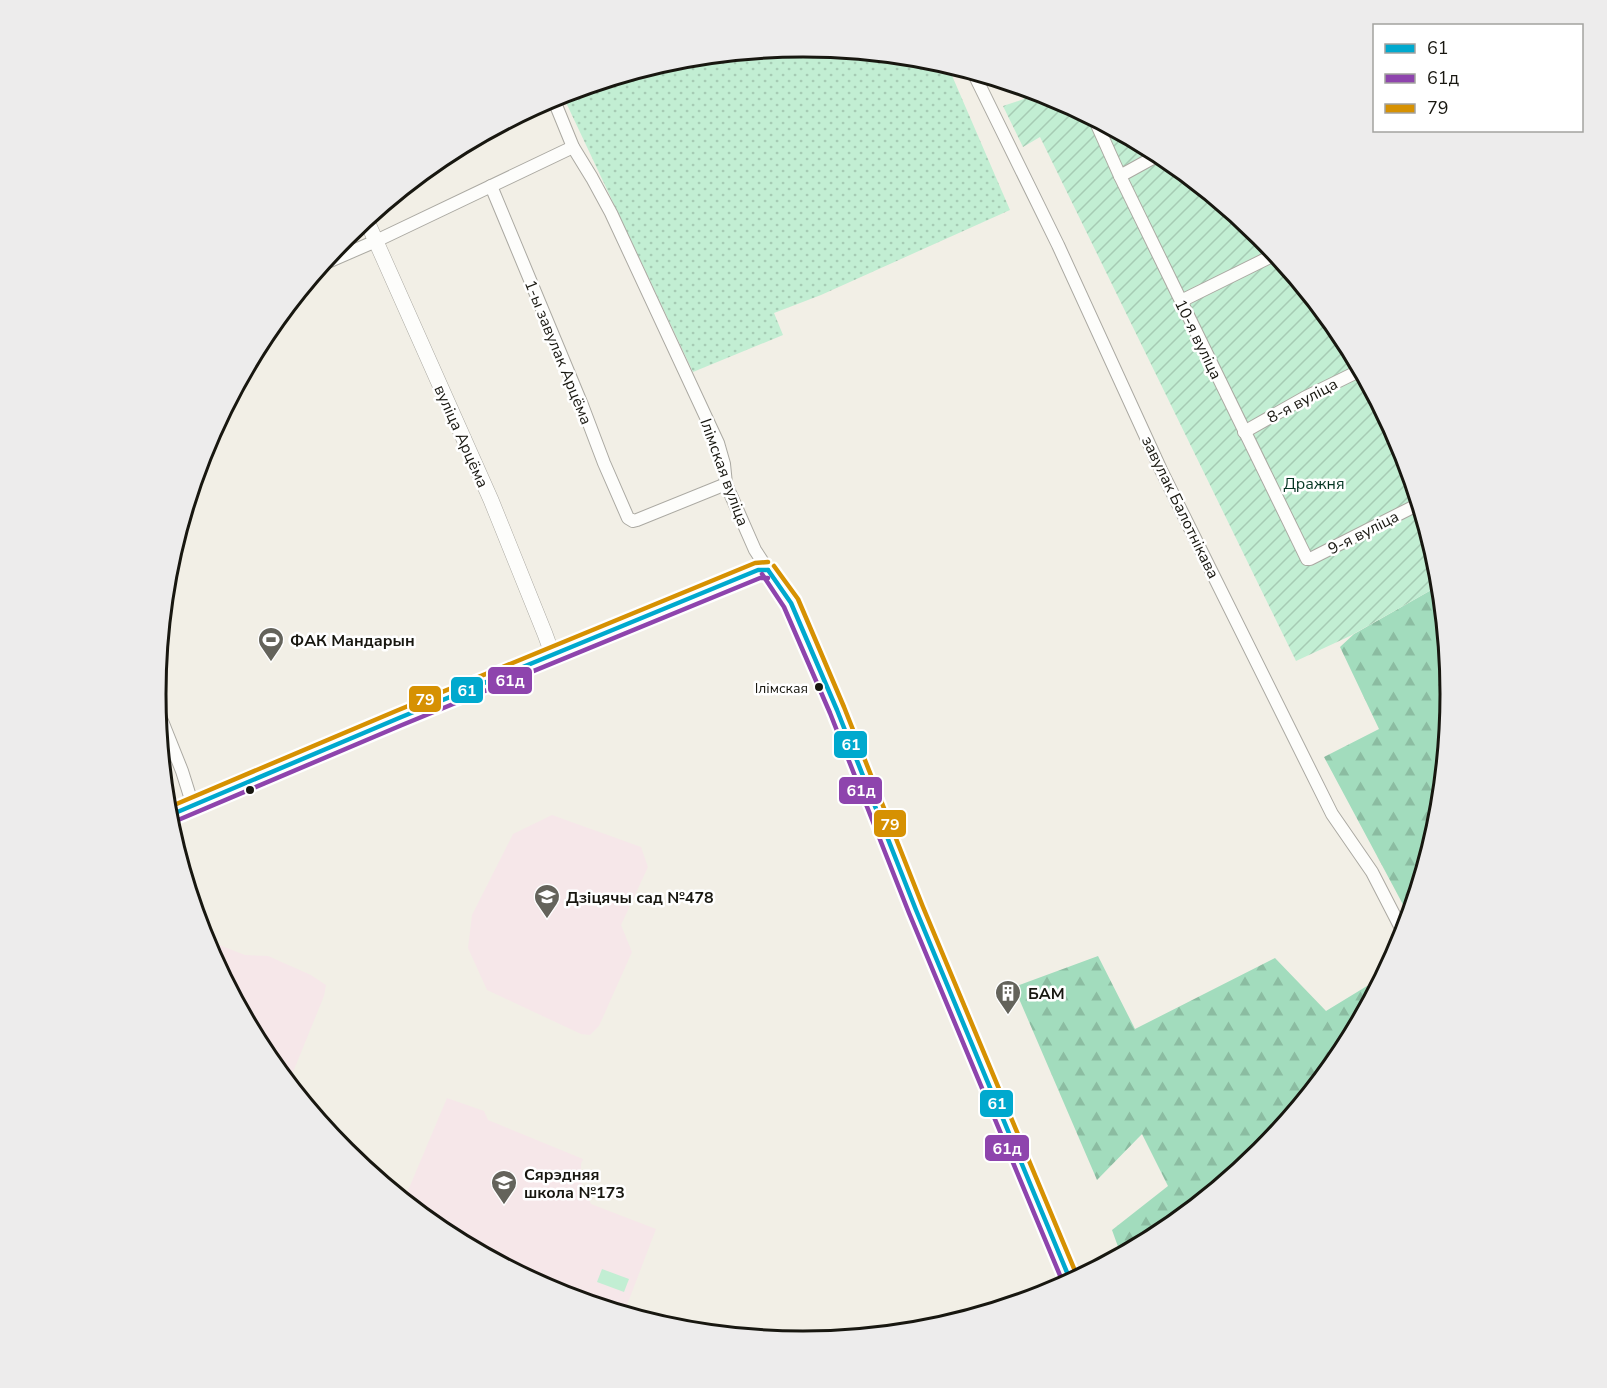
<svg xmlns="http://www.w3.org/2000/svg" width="1607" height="1388" font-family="'Nunito Sans',sans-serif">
	<defs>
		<pattern id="grass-dots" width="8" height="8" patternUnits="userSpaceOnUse" patternTransform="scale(1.5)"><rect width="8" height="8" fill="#c2eed3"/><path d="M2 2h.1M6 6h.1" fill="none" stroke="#a6cbb4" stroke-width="1.8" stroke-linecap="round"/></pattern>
		<pattern id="forest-firs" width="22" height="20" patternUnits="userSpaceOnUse" patternTransform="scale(1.5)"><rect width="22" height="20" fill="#a2dcbd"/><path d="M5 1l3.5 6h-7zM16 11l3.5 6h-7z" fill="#8bbca1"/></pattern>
		<pattern id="garden-furrows" width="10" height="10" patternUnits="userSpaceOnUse" patternTransform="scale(1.5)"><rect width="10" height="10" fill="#c2eed3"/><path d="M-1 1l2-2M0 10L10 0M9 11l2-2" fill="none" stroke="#a6cbb4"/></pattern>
	</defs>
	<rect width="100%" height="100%" fill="#f2efe6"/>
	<g fill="#f6e7e9">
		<polygon points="552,815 641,847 648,867 621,925 632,952 599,1026 590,1035 581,1034 487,990 468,948 472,915 513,834"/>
		<polygon points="204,939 245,955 268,956 311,975 326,985 324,996 289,1082 265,1053"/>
		<polygon points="447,1098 484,1111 488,1120 583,1159 581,1164 581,1182 591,1204 656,1229 624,1313 555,1292 443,1232 404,1200"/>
	</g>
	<polygon fill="url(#grass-dots)" points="804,47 930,59 947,64 1010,210 821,295 774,313 783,335 693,372 562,94 678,59"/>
	<g fill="url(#forest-firs)">
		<polygon points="1440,585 1451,694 1438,821 1411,911 1407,912 1324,757 1379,729 1340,647 1354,634"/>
		<polygon points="1098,956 1135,1029 1275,958 1326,1011 1367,986 1377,988 1342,1054 1261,1152 1163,1233 1121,1255 1112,1230 1168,1186 1142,1134 1097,1180 1014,987"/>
	</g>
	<polygon fill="url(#garden-furrows)" points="1016,85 1052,96 1164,156 1262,236 1342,335 1402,447 1439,568 1440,585 1350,636 1296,661 1040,137 1023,147 1003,106 1024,99"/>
	<g fill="#c2eed3">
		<polygon points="602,1269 629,1279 624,1292 597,1282"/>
		<polygon points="524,1275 588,1301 587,1302 555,1292"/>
	</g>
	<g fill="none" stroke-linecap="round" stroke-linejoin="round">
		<defs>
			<g id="minor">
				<polyline points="973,72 1058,245 1161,470 1332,814 1372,872 1404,934"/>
				<polyline points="553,98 573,147 592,178 611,213 718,443 724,464 726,484 755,550 768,570"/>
				<polyline points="1094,118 1120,176 1307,559 1310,559 1419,504"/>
				<polyline points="1120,176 1160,154"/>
				<polyline points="491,186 582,405 604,463 628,518 633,521 637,520 726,484"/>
				<polyline points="323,264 376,241 573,147"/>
				<polyline points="1181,301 1276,254"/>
				<polyline points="1244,432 1304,398 1361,370"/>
				<polyline points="158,711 182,771 193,806"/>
			</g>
			<g id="tertiary">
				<polyline points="366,219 491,500 545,634 553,656"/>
				<polyline points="168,816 399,718 718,587 758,570 768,570 791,603 837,710 916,910 993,1092 1071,1282"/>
			</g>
		</defs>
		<use href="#minor" stroke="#aba9a2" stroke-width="14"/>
		<use href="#tertiary" stroke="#aba9a2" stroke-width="16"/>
		<use href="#minor" stroke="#fdfdfb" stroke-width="12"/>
		<use href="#tertiary" stroke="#fdfdfb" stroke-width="15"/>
		<defs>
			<g id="bus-1">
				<polyline points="768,570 791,603 837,710 916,910 1071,1282"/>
				<polyline points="168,816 399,718 758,570 768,570"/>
			</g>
			<g id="bus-2">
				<polyline points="762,574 784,607 830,713 909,913 1064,1285"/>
				<polyline points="171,823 402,725 760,578 768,578"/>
			</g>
			<g id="bus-3">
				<polyline points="774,566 798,599 844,707 923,907 1078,1278"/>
				<polyline points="167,808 396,711 755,563 768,562"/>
			</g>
		</defs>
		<use href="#bus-1" stroke="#fff" stroke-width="9"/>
		<use href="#bus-2" stroke="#fff" stroke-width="9"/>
		<use href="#bus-3" stroke="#fff" stroke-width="9"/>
		<use href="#bus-1" stroke="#00a9ce" stroke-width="4.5"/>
		<use href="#bus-2" stroke="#8e44ad" stroke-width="4.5"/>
		<use href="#bus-3" stroke="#d69102" stroke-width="4.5"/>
	</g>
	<defs>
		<symbol id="stadium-pin" viewBox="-11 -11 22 30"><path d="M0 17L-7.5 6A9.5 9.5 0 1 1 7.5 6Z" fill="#64635b" stroke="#fff"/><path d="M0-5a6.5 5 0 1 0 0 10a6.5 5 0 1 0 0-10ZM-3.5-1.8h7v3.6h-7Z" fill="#fff"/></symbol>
		<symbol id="school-pin" viewBox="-11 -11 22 30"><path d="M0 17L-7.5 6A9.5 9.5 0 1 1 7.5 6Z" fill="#64635b" stroke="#fff"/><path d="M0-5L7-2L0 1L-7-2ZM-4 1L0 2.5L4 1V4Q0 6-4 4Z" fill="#fff"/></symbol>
		<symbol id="building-pin" viewBox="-11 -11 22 30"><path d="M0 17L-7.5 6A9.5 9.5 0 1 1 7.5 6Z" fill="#64635b" stroke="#fff"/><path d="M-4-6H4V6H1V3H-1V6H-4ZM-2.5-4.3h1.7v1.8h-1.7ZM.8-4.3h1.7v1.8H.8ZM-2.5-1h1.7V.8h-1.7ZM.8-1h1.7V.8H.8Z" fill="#fff"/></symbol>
	</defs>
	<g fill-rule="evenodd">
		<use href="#stadium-pin" x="256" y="625" width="30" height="40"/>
		<use href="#school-pin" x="532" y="882" width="30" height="40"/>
		<use href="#building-pin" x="993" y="978" width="30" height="40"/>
		<use href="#school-pin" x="489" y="1168" width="30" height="40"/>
	</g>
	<g fill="#181710" stroke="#fff" stroke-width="2">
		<circle cx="819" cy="687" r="5"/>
		<circle cx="250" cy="790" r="5"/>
	</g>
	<g text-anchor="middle" stroke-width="5" stroke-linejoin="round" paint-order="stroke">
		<g font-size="14" fill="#181710" stroke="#fff" text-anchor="end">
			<text x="808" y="693">Ілімская</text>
		</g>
		<g font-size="16" fill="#181710" stroke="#fff">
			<text transform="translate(1199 339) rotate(64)" y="6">10-я вуліца</text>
			<text transform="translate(559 352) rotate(68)" y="6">1-ы завулак Арцёма</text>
			<text transform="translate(1302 400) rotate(-28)" y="6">8-я вуліца</text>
			<text transform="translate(462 436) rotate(66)" y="6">вуліца Арцёма</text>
			<text transform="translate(725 472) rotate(70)" y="6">Ілімская вуліца</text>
			<text transform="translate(1181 507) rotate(64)" y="6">завулак Балотнікава</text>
			<text transform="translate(1363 532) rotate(-27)" y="6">9-я вуліца</text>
		</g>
		<g font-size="16" fill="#053623" stroke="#fff">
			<text x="1314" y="489">Дражня</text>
		</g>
		<g font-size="16" font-weight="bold" fill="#181710" stroke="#fff" text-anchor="start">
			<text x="290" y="646">ФАК Мандарын</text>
			<text x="566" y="903">Дзіцячы сад №478</text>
			<text x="1028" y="999">БАМ</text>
			<text x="524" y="1180">Сярэдняя<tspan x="524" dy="18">школа №173</tspan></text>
		</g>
	</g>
	<path d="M0 0H1607V1388H0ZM166 694a637 637 0 1 1 1274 0a637 637 0 1 1-1274 0Z" fill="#edecec" fill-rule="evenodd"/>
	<path fill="none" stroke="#181710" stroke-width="3" d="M166 694a637 637 0 1 1 1274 0a637 637 0 1 1-1274 0Z"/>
	<g stroke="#fff" stroke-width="2">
		<rect x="487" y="666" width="46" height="29" rx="6" fill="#8e44ad"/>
		<rect x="450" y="676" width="34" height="28" rx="6" fill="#00a9ce"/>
		<rect x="408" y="685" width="34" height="28" rx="6" fill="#d69102"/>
		<rect x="833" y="730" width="35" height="29" rx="6" fill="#00a9ce"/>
		<rect x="838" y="776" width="45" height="29" rx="6" fill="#8e44ad"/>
		<rect x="873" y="809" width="34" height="29" rx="6" fill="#d69102"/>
		<rect x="979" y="1089" width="35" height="29" rx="6" fill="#00a9ce"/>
		<rect x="984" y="1134" width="46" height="28" rx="6" fill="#8e44ad"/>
	</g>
	<g font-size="16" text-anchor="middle" font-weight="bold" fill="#fff">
		<text x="510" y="686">61д</text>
		<text x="467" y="696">61</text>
		<text x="425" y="705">79</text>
		<text x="851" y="750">61</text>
		<text x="861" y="796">61д</text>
		<text x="890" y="830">79</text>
		<text x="997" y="1109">61</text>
		<text x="1007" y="1154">61д</text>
	</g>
	<rect x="1373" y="24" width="210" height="108" fill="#ffffff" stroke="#a3a29f" stroke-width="1.5"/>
	<rect x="1385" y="44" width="30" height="9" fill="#00a9ce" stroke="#a3a29f" stroke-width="1.5"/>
	<text x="1427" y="54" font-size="18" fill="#181710">61</text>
	<rect x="1385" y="74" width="30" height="9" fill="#8e44ad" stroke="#a3a29f" stroke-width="1.5"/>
	<text x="1427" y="84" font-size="18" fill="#181710">61д</text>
	<rect x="1385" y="104" width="30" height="9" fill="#d69102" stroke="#a3a29f" stroke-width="1.5"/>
	<text x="1427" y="114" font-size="18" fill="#181710">79</text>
</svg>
